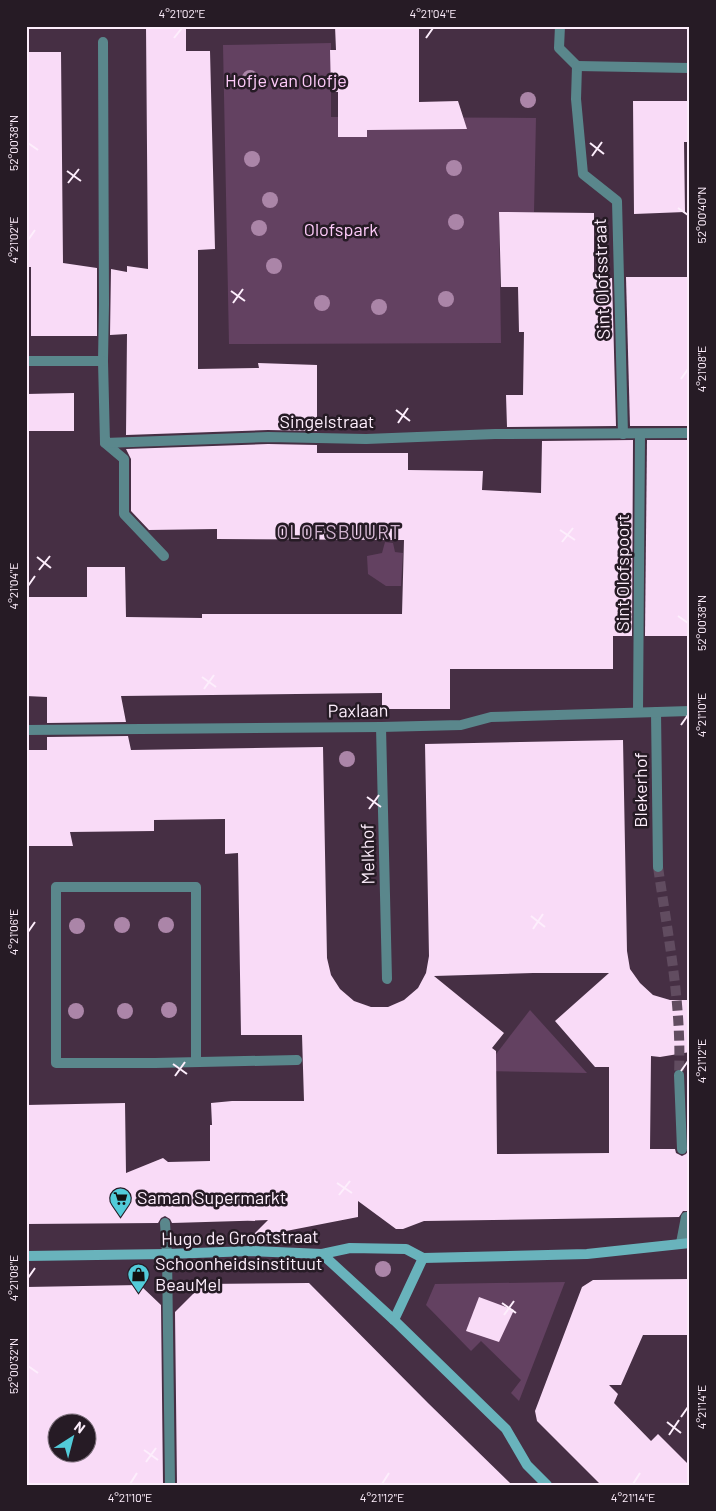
<svg xmlns="http://www.w3.org/2000/svg" width="716" height="1511" font-family="Barlow,sans-serif">
	<rect width="100%" height="100%" fill="#462f44"/>
	<g fill="#634161">
		<polygon points="331,43 331,117 536,118 534,212 499,213 501,343 229,344 223,45"/>
		<polygon points="385,542 393,543 395,552 403,553 401,586 386,586 368,574 367,556 382,553"/>
		<polygon points="530,1010 587,1073 483,1071"/>
		<polygon points="565,1282 519,1401 511,1393 521,1380 481,1341 471,1351 426,1305 435,1284"/>
	</g>
	<g fill="#f9dbf7" fill-rule="evenodd">
		<polygon points="146,26 186,26 186,51 210,51 215,249 198,250 198,369 259,368 258,363 317,365 317,431 268,430 126,435 127,334 110,335 111,269 127,272 127,266 148,269"/>
		<polygon points="335,26 419,28 419,102 458,101 467,129 367,130 367,137 338,137 338,92 331,92 330,50 336,50"/>
		<polygon points="26,52 61,52 63,263 97,268 97,336 31,336 31,267 27,267 26,250"/>
		<polygon points="633,101 690,101 690,142 684,142 685,212 634,214"/>
		<polygon points="499,212 594,213 594,278 612,278 616,426 507,427 506,395 523,395 524,332 519,332 518,287 501,287"/>
		<polygon points="626,277 690,277 690,426 630,426"/>
		<polygon points="74,393 74,431 26,431 26,394"/>
		<polygon points="633,440 632,636 613,636 613,669 450,669 450,709 382,709 382,693 121,696 126,722 47,723 47,697 26,696 26,638 29,638 29,597 87,597 87,567 125,567 126,617 202,618 202,614 402,614 404,540 217,539 217,529 149,530 131,511 131,459 126,449 268,444 317,445 317,453 408,453 408,470 483,471 482,490 541,493 542,441"/>
		<polygon points="647,440 690,440 690,636 645,636"/>
		<path d="M 128,736 L 131,750 L 323,747 L 327,958 L 331,975 L 340,989 L 354,1001 L 371,1007 L 388,1007 L 404,1000 L 418,988 L 426,973 L 429,956 L 425,744 L 623,740 L 627,951 L 630,969 L 640,983 L 653,995 L 670,1000 L 690,1000 L 690,1052 L 660,1057 L 651,1056 L 650,1149 L 675,1149 L 676,1153 L 682,1156 L 686,1154 L 690,1148 L 690,1211 L 683,1211 L 679,1217 L 424,1221 L 403,1229 L 396,1229 L 358,1201 L 358,1217 L 250,1238 L 268,1220 L 172,1223 L 170,1219 L 165,1216 L 161,1218 L 158,1223 L 26,1224 L 26,1105 L 125,1103 L 126,1173 L 163,1158 L 168,1162 L 210,1161 L 210,1125 L 212,1125 L 211,1103 L 232,1101 L 304,1101 L 302,1035 L 241,1035 L 238,853 L 225,854 L 225,819 L 154,820 L 154,831 L 70,832 L 73,846 L 26,846 L 26,750 L 47,750 L 47,737 ZM 533,973 L 609,973 L 555,1021 L 595,1067 L 609,1067 L 609,1153 L 497,1154 L 496,1051 L 492,1048 L 504,1033 L 434,976 Z"/>
		<polygon points="690,1279 690,1335 643,1335 621,1385 609,1385 618,1394 614,1403 651,1441 658,1434 690,1466 690,1485 601,1485 537,1421 535,1411 582,1287 593,1280"/>
		<polygon points="309,1283 428,1403 512,1485 177,1485 175,1312 203,1284"/>
		<path d="M 140,1285 L 161,1305 L 163,1485 L 26,1485 L 26,1287 ZM 58,1424 L 88,1424 L 88,1454 L 58,1454 Z"/>
		<polygon points="479,1297 514,1310 499,1342 466,1331"/>
	</g>
	<g fill="none" stroke-linecap="round" stroke-linejoin="round">
		<path stroke="#614c60" stroke-width="10" stroke-dasharray="10 5" stroke-linecap="butt" d="M 658,867 C 668,936 682,1005 679,1075"/>
		<g stroke="#5a878c" stroke-width="10">
			<polyline points="105,443 124,459 124,514 164,556"/>
			<polyline points="196,1061 196,887 56,887 56,1063 155,1063 297,1060"/>
			<polyline points="679,1075 682,1149"/>
			<polyline points="165,1223 167,1254"/>
			<polyline points="681,1243 686,1217"/>
		</g>
		<g stroke="#5a878c" stroke-width="10">
			<polyline points="560,26 559,48 577,66 576,99 583,174 617,201 623,434"/>
			<polyline points="103,42 104,304 103,361 105,443 268,437 366,439 495,434 690,433"/>
			<polyline points="577,66 690,68"/>
			<polyline points="26,361 103,361"/>
			<polyline points="638,712 640,434"/>
			<polyline points="656,712 658,867"/>
			<polyline points="381,727 387,979"/>
			<polyline points="26,730 381,727 461,725 491,717 690,711"/>
			<polyline points="167,1254 170,1485"/>
		</g>
		<g stroke="#69b3bc" stroke-width="10">
			<polyline points="322,1254 394,1320 506,1429 527,1465 547,1485"/>
			<polyline points="26,1256 167,1254 251,1251 322,1254 350,1248 406,1249 423,1258 587,1254 690,1243"/>
			<polyline points="394,1320 423,1258"/>
		</g>
	</g>
	<g fill="#ab85a8">
		<circle cx="250" cy="78" r="8"/>
		<circle cx="528" cy="100" r="8"/>
		<circle cx="252" cy="159" r="8"/>
		<circle cx="454" cy="168" r="8"/>
		<circle cx="270" cy="200" r="8"/>
		<circle cx="456" cy="222" r="8"/>
		<circle cx="259" cy="228" r="8"/>
		<circle cx="274" cy="266" r="8"/>
		<circle cx="446" cy="299" r="8"/>
		<circle cx="322" cy="303" r="8"/>
		<circle cx="379" cy="307" r="8"/>
		<circle cx="347" cy="759" r="8"/>
		<circle cx="122" cy="925" r="8"/>
		<circle cx="166" cy="925" r="8"/>
		<circle cx="77" cy="926" r="8"/>
		<circle cx="169" cy="1010" r="8"/>
		<circle cx="76" cy="1011" r="8"/>
		<circle cx="125" cy="1011" r="8"/>
		<circle cx="383" cy="1269" r="8"/>
	</g>
	<path fill="none" stroke="#fdeefc" stroke-width="2" d="M 174,38 L 182,28M 426,38 L 433,28M 28,143 L 38,150M 590,143 L 604,154M 592,156 L 602,142M 67,171 L 81,181M 68,183 L 79,169M 678,208 L 688,215M 28,240 L 35,230M 231,291 L 245,301M 233,303 L 243,289M 681,379 L 688,369M 396,410 L 410,421M 398,423 L 408,408M 560,530 L 575,540M 562,542 L 573,528M 37,557 L 51,568M 39,570 L 50,556M 28,586 L 35,576M 678,616 L 688,623M 202,677 L 216,687M 204,689 L 214,675M 681,725 L 688,715M 367,797 L 381,807M 369,809 L 379,795M 531,916 L 545,927M 533,929 L 543,914M 28,932 L 35,922M 173,1064 L 187,1074M 681,1071 L 688,1061M 175,1076 L 185,1062M 337,1183 L 352,1193M 339,1195 L 350,1181M 28,1278 L 35,1268M 502,1303 L 516,1313M 504,1315 L 514,1301M 28,1366 L 38,1373M 681,1417 L 688,1407M 667,1422 L 681,1433M 669,1435 L 679,1420M 144,1450 L 158,1460M 146,1462 L 156,1448M 130,1484 L 137,1473M 382,1484 L 389,1473M 633,1484 L 640,1473"/>
	<defs>
		<symbol id="supermarket-pin" viewBox="-11 -11 22 30"><path d="M0 17L-7.5 6A9.5 9.5 0 1 1 7.5 6Z" fill="#52cbd9" stroke="#261b25"/><path d="M-6-5.5h2.5l.6 2H6L4.5 2H-2.5L-4.4-4H-6ZM-1.5 3.2a1.3 1.3 0 1 0 .1 0ZM3 3.2a1.3 1.3 0 1 0 .1 0Z" fill="#111"/></symbol>
		<symbol id="shop-pin" viewBox="-11 -11 22 30"><path d="M0 17L-7.5 6A9.5 9.5 0 1 1 7.5 6Z" fill="#52cbd9" stroke="#261b25"/><path d="M-5-2.5h2.3a2.7 3.5 0 0 1 5.4 0H5L5.5 6h-11ZM-1.5-2.5h3a1.5 2.3 0 0 0-3 0Z" fill="#111"/></symbol>
	</defs>
	<g fill-rule="evenodd">
		<use href="#supermarket-pin" x="108" y="1186" width="25" height="34"/>
		<use href="#shop-pin" x="126" y="1262" width="25" height="34"/>
	</g>
	<g text-anchor="middle" stroke-width="5" stroke-linejoin="round" paint-order="stroke">
		<g font-size="18" fill="#fecbfa" stroke="#261b25">
			<text x="286" y="87">Hofje van Olofje</text>
			<text x="341" y="236">Olofspark</text>
		</g>
		<g font-size="18" fill="#fdeefc" stroke="#261b25">
			<text transform="translate(602 279) rotate(-92)" y="6">Sint Olofsstraat</text>
			<text x="327" y="428">Singelstraat</text>
			<text transform="translate(623 573) rotate(-90)" y="6">Sint Olofspoort</text>
			<text transform="translate(358 711) rotate(-1)" y="6">Paxlaan</text>
			<text transform="translate(641 790) rotate(-90)" y="6">Blekerhof</text>
			<text transform="translate(368 854) rotate(-91)" y="6">Melkhof</text>
			<text transform="translate(240 1238) rotate(-1)" y="6">Hugo de Grootstraat</text>
		</g>
		<g font-size="18" fill="#fdeefc" stroke="#261b25" text-anchor="start">
			<text x="137" y="1204">Saman Supermarkt</text>
			<text x="155" y="1270">Schoonheidsinstituut<tspan x="155" dy="21">BeauMel</tspan></text>
		</g>
		<g font-size="19" letter-spacing="1" fill="#d1b4cf" stroke="#261b25">
			<text x="339" y="539">OLOFSBUURT</text>
		</g>
	</g>
	<rect width="716" height="1511" fill="none" stroke="#261b25" stroke-width="55"/>
	<g transform="translate(72 1438) rotate(36)"><circle r="24" fill="#261b25" stroke="#7c6f7b"/>
	<path d="M0-4L9 19L0 12L-9 19Z" fill="#52cbd9"/>
	<text y="-8" font-size="14" font-weight="bold" text-anchor="middle" fill="#fdeefc">N</text>
	</g>
	<rect x="28" y="28" width="660" height="1456" fill="none" stroke="#fdeefc" stroke-width="2"/>
	<g font-size="12" text-anchor="middle" fill="#fdeefc">
		<text x="182" y="18">4°21'02"E</text>
		<text x="433" y="18">4°21'04"E</text>
		<text transform="translate(14 143) rotate(-90)" y="4">52°00'38"N</text>
		<text transform="translate(702 215) rotate(-90)" y="4">52°00'40"N</text>
		<text transform="translate(14 240) rotate(-90)" y="4">4°21'02"E</text>
		<text transform="translate(702 369) rotate(-90)" y="4">4°21'08"E</text>
		<text transform="translate(14 586) rotate(-90)" y="4">4°21'04"E</text>
		<text transform="translate(702 623) rotate(-90)" y="4">52°00'38"N</text>
		<text transform="translate(702 715) rotate(-90)" y="4">4°21'10"E</text>
		<text transform="translate(14 932) rotate(-90)" y="4">4°21'06"E</text>
		<text transform="translate(702 1061) rotate(-90)" y="4">4°21'12"E</text>
		<text transform="translate(14 1278) rotate(-90)" y="4">4°21'08"E</text>
		<text transform="translate(14 1366) rotate(-90)" y="4">52°00'32"N</text>
		<text transform="translate(702 1407) rotate(-90)" y="4">4°21'14"E</text>
		<text x="130" y="1502">4°21'10"E</text>
		<text x="382" y="1502">4°21'12"E</text>
		<text x="633" y="1502">4°21'14"E</text>
	</g>
</svg>
